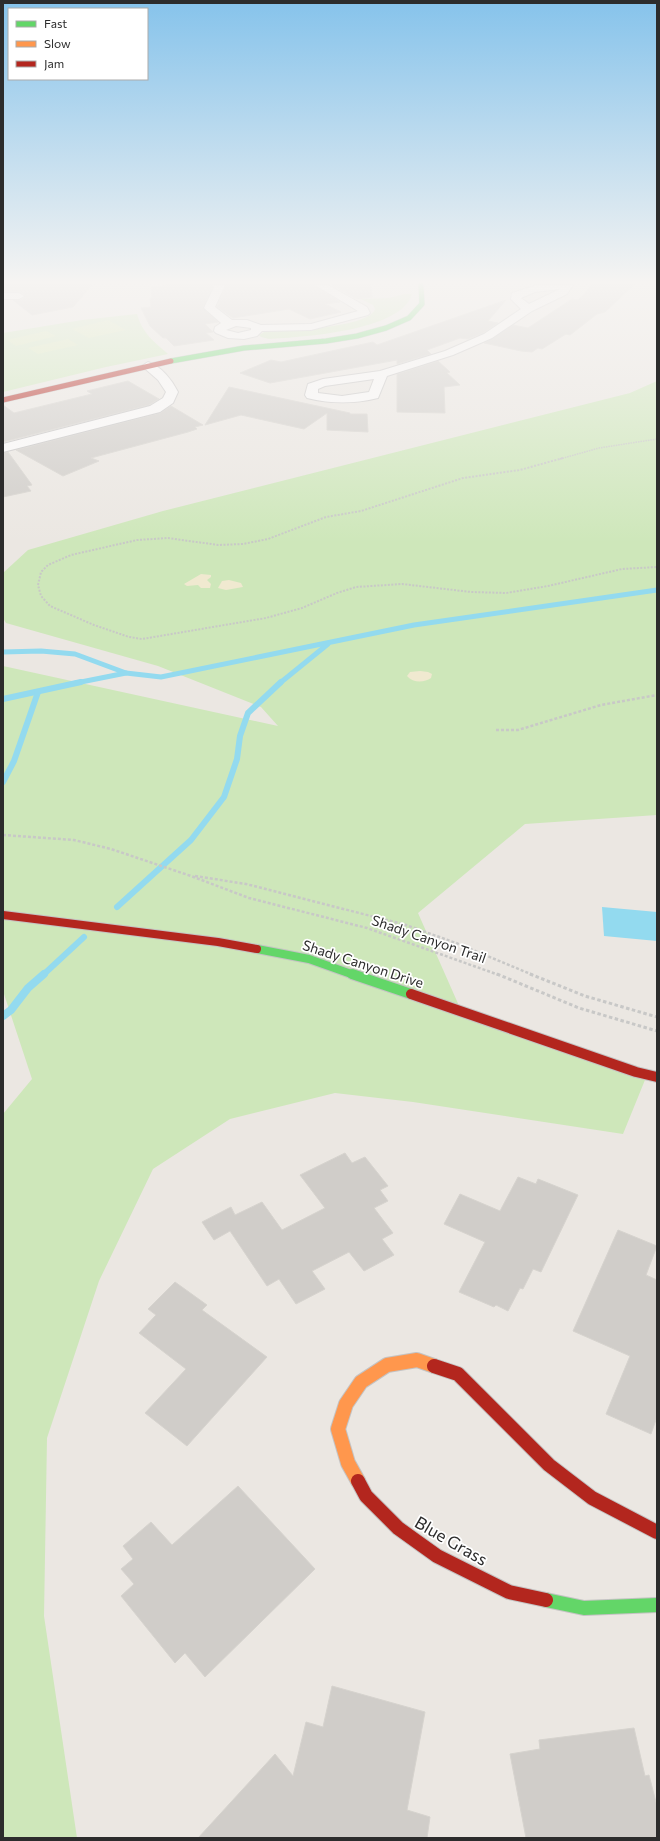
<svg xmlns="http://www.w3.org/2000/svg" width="660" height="1841" font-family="Commissioner,sans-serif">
	<rect width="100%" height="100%" fill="#ebe7e2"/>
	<g fill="#cee7ba">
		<path d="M 405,294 L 412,294 C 402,331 302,337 269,339 L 261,337 L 259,335 L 266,331 C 285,331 369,328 375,309 L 373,305 L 361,299 L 389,298 Z"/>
		<path d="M 137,314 C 142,333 154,342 168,354 L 106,367 L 3,392 L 3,333 L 82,320 Z"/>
		<polygon points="657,381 657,815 525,824 418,913 460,1008 647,1075 623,1134 413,1102 335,1093 230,1119 153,1169 99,1281 47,1438 44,1616 77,1838 3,1838 3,1114 32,1079 3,991 3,666 278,726 261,707 158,666 6,623 3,618 3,573 28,550 163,511 630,393"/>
	</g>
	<g fill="#f0e9d0">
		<polygon points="201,574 211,575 211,577 207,580 211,584 210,588 201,588 198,585 187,586 184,584"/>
		<polygon points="229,580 241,583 243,587 226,590 218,588 222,581"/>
		<path d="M 420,671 L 428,672 L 432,674 L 431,678 C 424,683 413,683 407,676 L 410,672 Z"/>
	</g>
	<g fill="#d9ebb7">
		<polygon points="108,320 126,330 89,338 72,329"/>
		<polygon points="46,331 56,336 16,346 7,340"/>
		<polygon points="68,339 78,345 38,354 28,348"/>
	</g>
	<polygon fill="#93daef" points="602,907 657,912 657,941 604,936"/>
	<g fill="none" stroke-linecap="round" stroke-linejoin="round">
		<g stroke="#93daef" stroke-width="5">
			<polyline points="3,652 41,651 75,654 126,673 161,677 414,625 657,590"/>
			<polyline points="76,683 126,673"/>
			<polyline points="280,683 328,644"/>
		</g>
		<g stroke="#93daef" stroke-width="6">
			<polyline points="3,699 81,682"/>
			<polyline points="3,782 14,761 38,692"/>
			<polyline points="117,907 191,840 224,797 237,759 240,736 248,713 281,682"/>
			<polyline points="43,975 84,937"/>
		</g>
		<polyline stroke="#93daef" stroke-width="8" points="3,1016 11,1010 28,988 44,974"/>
	</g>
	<g fill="#d0cdc9" stroke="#d6d3ce">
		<polygon points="3,285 92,285 73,307 32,315 13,300 20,300 25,297 25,295 19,292 3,292"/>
		<polygon points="167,285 213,285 203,308 218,322 205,324 213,332 206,333 214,340 174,346 166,338 163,338 150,326 141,308 151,307 150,298 152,298 151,287"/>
		<polygon points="226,285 314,285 340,302 325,304 341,312 310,319 289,309 233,318 217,307"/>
		<polygon points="332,285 371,285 372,297 357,299"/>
		<polygon points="592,285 634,285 605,312 597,314 570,335 566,334 542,349 538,348 532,352 521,351 484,343 513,325 528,328 572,299 578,300"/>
		<polygon points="506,300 488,321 498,323 483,333 468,339 460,338 427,350 431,354 397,364 397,360 270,383 240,373 271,360 281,362 373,342 377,345"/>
		<polygon points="438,361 450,372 447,373 460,385 444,387 445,413 397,412 397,374"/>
		<polygon points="128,381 159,399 149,405 3,442 3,405 14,413 92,394 87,391"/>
		<polygon points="229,387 350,413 350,414 367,414 368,432 327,430 327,413 304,429 241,415 205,425"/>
		<polygon points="171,406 203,425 195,427 197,429 188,432 91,458 99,461 63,476 16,450 160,413"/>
		<polygon points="8,452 32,485 27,486 31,491 3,497 3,453"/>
		<polygon points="345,1153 352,1163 365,1157 388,1186 380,1190 388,1201 374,1208 393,1233 382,1239 394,1255 364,1271 349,1252 312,1271 325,1289 296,1304 279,1279 267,1286 230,1231 214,1240 202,1222 231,1207 235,1215 262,1202 282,1230 325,1208 300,1175"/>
		<polygon points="518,1177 536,1184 538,1179 578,1195 541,1272 533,1269 523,1289 520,1288 508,1311 496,1305 494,1307 459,1292 485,1242 444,1224 460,1194 500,1211"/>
		<polygon points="618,1230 657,1246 646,1275 657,1280 657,1417 651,1434 606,1414 630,1356 573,1331"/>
		<polygon points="175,1282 207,1305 202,1310 267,1357 187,1446 145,1413 186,1369 139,1333 156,1315 148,1309"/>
		<polygon points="238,1486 315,1569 205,1677 185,1653 175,1663 121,1596 134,1584 121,1569 133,1559 123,1546 151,1522 172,1545"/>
		<polygon points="332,1686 425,1712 407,1810 430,1817 427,1838 198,1838 275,1754 293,1776 306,1722 323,1727"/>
		<polygon points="634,1728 645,1776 649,1775 657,1806 657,1838 526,1838 510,1754 540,1749 539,1740"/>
	</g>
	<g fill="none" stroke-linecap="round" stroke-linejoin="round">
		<defs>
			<g id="street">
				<path d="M 215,285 L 225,285 L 215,307 L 232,320 L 247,320 L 261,325 L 311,324 L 358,311 L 315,285 L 328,285 L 367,307 L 370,313 L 368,315 L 311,330 L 262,331 L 257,336 L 244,339 L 228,338 L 216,333 L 214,331 L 215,327 L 221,323 L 204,308 ZM 236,326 L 251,328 L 251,330 L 238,333 L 226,330 Z"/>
				<path d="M 537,285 L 573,285 L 567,294 L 532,311 L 492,338 L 453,355 L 387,376 L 378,398 C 353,404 332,404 307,398 L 305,395 L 308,384 L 323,379 L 380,371 L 445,351 L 484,334 L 521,309 L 511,299 L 512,293 ZM 560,289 L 529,304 L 521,298 L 535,292 ZM 374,379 L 369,392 L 342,396 L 318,393 L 318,389 L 325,386 Z"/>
				<polygon points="3,293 19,293 24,296 19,299 3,299"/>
				<path d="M 148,362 C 161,366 172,380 178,392 L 173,403 L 160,412 L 3,452 L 3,444 L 150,406 L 163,398 L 166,392 L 158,380 L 142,366 Z"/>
			</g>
			<polyline id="fast-far3" points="171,361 244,348 326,341 357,336 386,328 409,318 422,304 421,285"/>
			<polyline id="fast-far2" points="257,949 309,959 354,975"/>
			<polyline id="fast-far1" points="352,974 411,994"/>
			<polyline id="fast" points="546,1600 584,1608 657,1605"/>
			<polyline id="slow" points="358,1481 348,1463 338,1429 346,1404 361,1382 387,1365 417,1360 434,1366"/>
			<polyline id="jam-far3" points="3,400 171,361"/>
			<polyline id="jam-far2" points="3,915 218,942 257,949"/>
			<polyline id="jam-far1" points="411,994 636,1072 657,1077"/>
			<g id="jam">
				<polyline points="434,1366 458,1374 549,1465 592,1498 657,1532"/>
				<polyline points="358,1481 366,1496 398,1528 437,1556 509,1592 546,1600"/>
			</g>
		</defs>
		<use href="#street" stroke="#c4c3c3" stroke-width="2"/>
		<use href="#fast-far3" stroke="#c4c3c3" stroke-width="6"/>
		<use href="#fast-far2" stroke="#c4c3c3" stroke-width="10"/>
		<use href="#fast-far1" stroke="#c4c3c3" stroke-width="12"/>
		<use href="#fast" stroke="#c4c3c3" stroke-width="16"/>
		<use href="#slow" stroke="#c4c3c3" stroke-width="16"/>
		<use href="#jam-far3" stroke="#c4c3c3" stroke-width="6"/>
		<use href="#jam-far2" stroke="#c4c3c3" stroke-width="10"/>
		<use href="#jam-far1" stroke="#c4c3c3" stroke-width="12"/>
		<use href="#jam" stroke="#c4c3c3" stroke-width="16"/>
		<polyline stroke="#c8c8c7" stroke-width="1.5" stroke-dasharray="1.5 1" stroke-linecap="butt" points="560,459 599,448 657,439"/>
		<polyline stroke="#c8c8c7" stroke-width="2" stroke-dasharray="2 1.5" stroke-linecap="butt" points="563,458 520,470 463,478 361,511 326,517 268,539 243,544 218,545 168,538 137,540 71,555 48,565 41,572 38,585 41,596 50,606 94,625 129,637 142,639 266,618 302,608 337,593 356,587 402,584 471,592 506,593 548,586 622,569 657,567"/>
		<g stroke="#c8c8c7" stroke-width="2.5" stroke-dasharray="3 2" stroke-linecap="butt">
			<polyline points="496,730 518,730 601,705 657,695"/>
			<polyline points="3,835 74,840 111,849 191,876 249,898 367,928 499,975"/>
			<polyline points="195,876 246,884 406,925 456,943 533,975"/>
		</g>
		<g stroke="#c8c8c7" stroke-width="3" stroke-dasharray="3.5 2.5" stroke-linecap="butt">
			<polyline points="497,974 579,1008 657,1031"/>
			<polyline points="530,974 585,996 657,1017"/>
		</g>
		<use href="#street" fill="#fcfbfb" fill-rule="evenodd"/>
		<use href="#fast-far3" stroke="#63d668" stroke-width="5"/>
		<use href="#fast-far2" stroke="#63d668" stroke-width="8"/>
		<use href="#fast-far1" stroke="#63d668" stroke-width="10"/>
		<use href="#fast" stroke="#63d668" stroke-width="14"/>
		<use href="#slow" stroke="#ff974d" stroke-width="14"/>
		<use href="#jam-far3" stroke="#b3261e" stroke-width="5"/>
		<use href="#jam-far2" stroke="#b3261e" stroke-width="8"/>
		<use href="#jam-far1" stroke="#b3261e" stroke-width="10"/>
		<use href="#jam" stroke="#b3261e" stroke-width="14"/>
	</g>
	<linearGradient id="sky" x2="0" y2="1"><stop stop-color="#86c3eb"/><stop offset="0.52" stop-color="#f6f4f2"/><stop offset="1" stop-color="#f6f4f2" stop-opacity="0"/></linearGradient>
	<rect width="660" height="543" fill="url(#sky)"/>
	<g text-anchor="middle" stroke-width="3.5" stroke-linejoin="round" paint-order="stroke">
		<g font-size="14" fill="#2c2c2c" stroke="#fff">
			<text transform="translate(429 939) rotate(19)" y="5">Shady Canyon Trail</text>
			<text transform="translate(363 964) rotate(18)" y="5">Shady Canyon Drive</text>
		</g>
		<g font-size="17" fill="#2c2c2c" stroke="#fff">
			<text transform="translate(451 1541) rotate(30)" y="6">Blue Grass</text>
		</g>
	</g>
	<rect width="660" height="1841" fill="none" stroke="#2c2c2c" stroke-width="8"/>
	<rect x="8" y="8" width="140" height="72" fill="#ffffff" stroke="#ababab"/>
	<rect x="16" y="21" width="20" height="6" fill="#63d668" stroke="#ababab"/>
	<text x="44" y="28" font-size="12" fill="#2c2c2c">Fast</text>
	<rect x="16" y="41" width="20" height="6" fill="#ff974d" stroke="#ababab"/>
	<text x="44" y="48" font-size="12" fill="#2c2c2c">Slow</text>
	<rect x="16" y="61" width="20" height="6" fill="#b3261e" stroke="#ababab"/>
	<text x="44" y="68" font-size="12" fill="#2c2c2c">Jam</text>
</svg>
